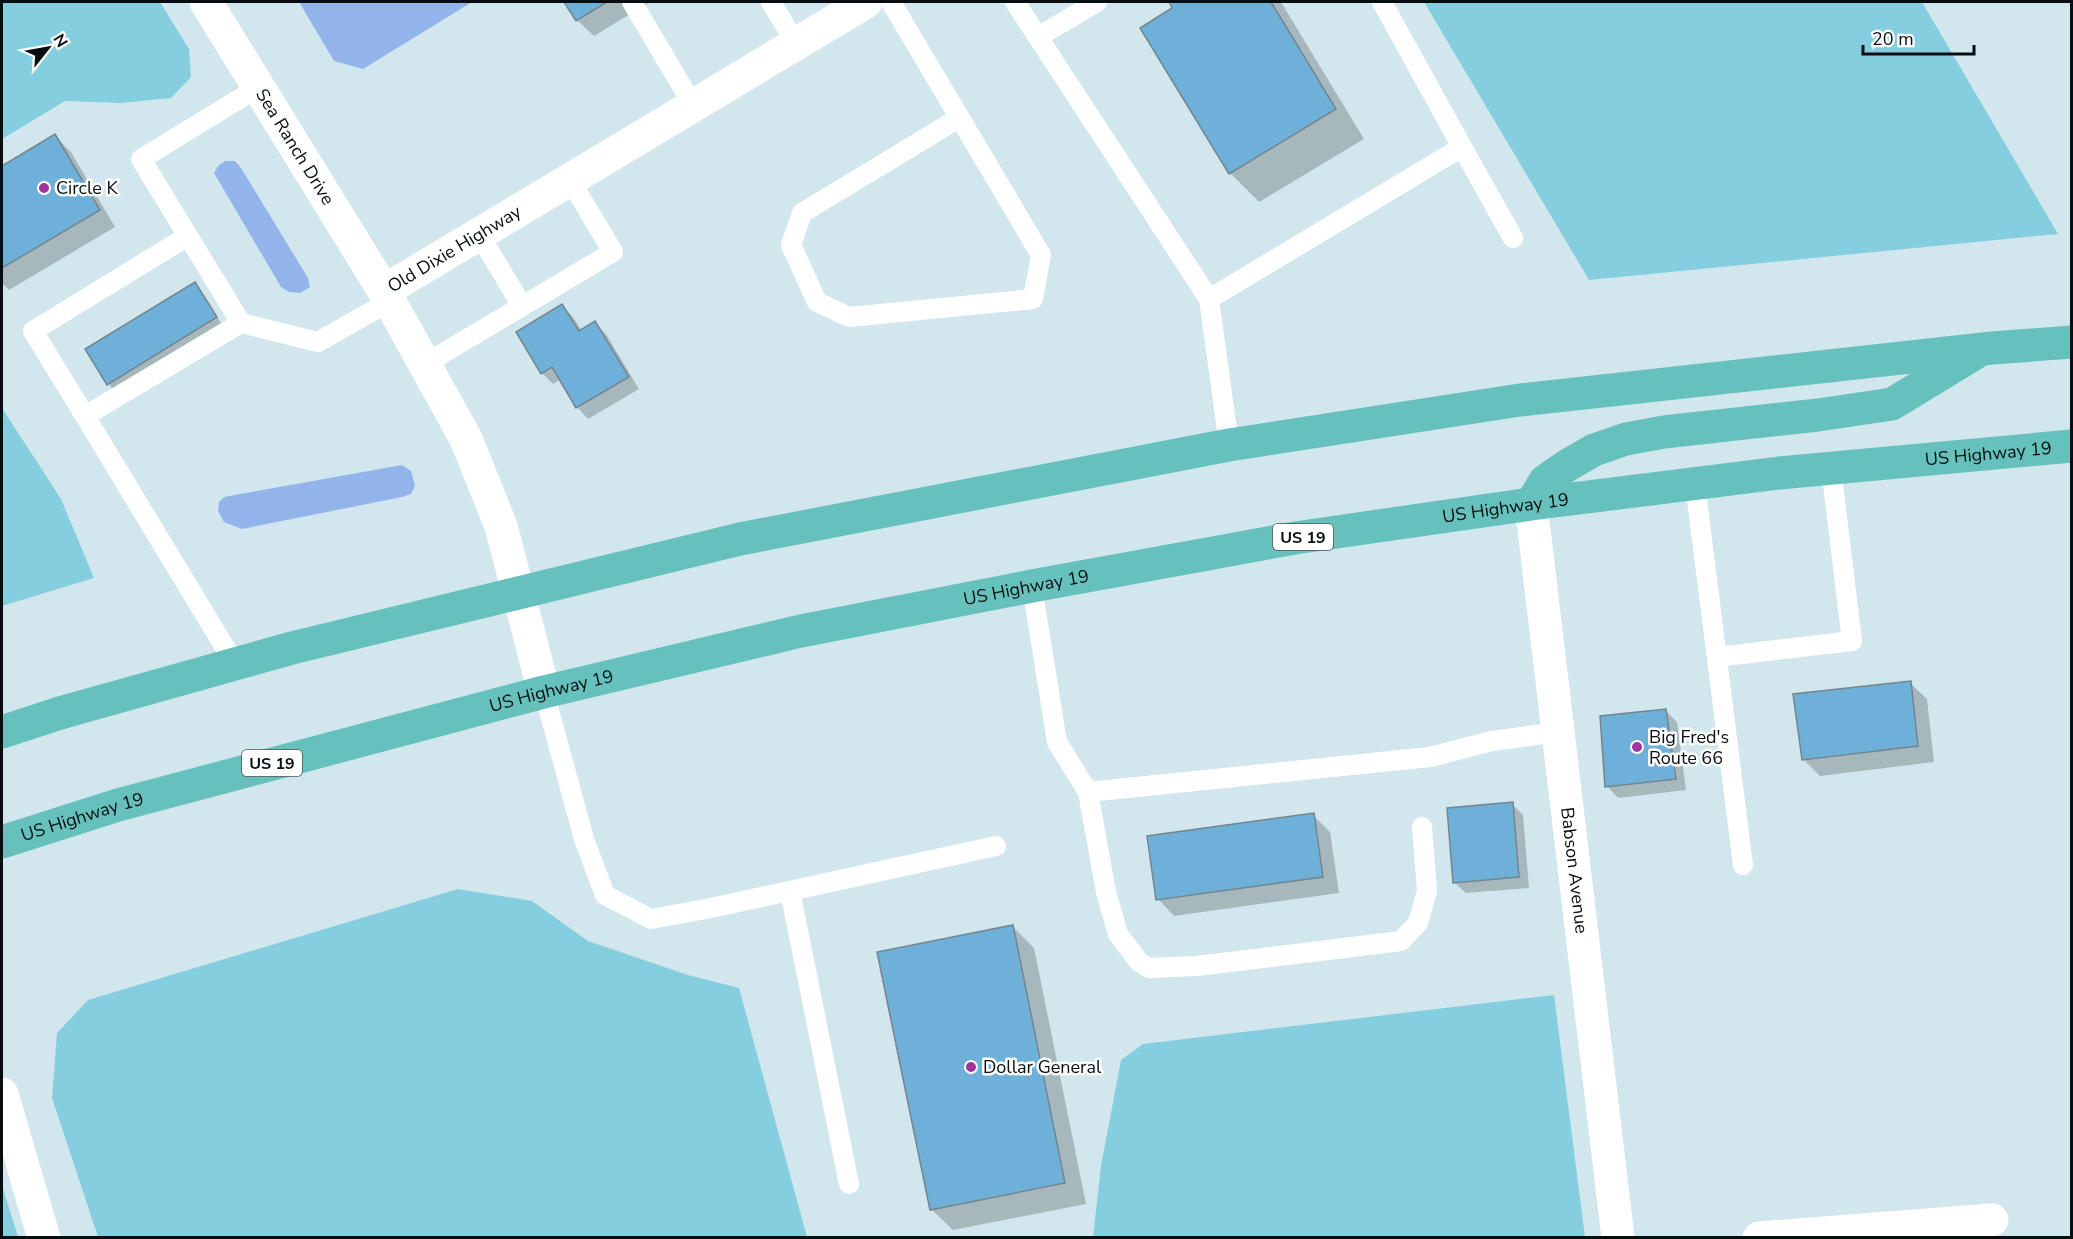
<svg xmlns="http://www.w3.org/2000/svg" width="2073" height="1239" font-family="'Nunito Sans',sans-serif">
	<rect width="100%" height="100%" fill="#d1e7ed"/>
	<g fill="#85cee0">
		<polygon points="2,2 160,2 189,49 191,77 171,98 121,103 65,101 2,139"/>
		<polygon points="1424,2 1922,2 2058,234 1589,280"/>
		<polygon points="2,408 61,499 94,578 2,606"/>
		<polygon points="458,889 532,901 588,941 688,975 739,988 807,1237 98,1237 52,1098 57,1033 88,1000"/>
		<polygon points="1554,995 1585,1237 1093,1237 1101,1166 1121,1060 1143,1044"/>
		<polygon points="2,1185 18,1237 2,1237"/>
	</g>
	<g fill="#92b4eb">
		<polygon points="299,2 472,2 363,69 334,61"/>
		<polygon points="225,161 235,161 241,168 308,278 310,287 300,293 289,292 281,287 214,173 219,165"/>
		<polygon points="402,465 411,471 415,486 411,494 402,497 242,529 224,522 218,511 219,502 224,497"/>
	</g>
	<g fill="#0003">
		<polygon points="566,2 650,2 594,36 577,20"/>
		<polygon points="1170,2 1281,2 1364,139 1259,202 1230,173 1174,8"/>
		<polygon points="55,136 71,152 115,227 9,290 2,283 2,167"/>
		<polygon points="195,283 221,323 113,390 87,350"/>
		<polygon points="562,306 573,317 582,331 595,323 606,334 639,389 588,419 577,407 561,379 553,384 542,373"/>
		<polygon points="1910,683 1927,699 1934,762 1820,776 1803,759"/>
		<polygon points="1665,710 1677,722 1686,790 1618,798 1607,786"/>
		<polygon points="1512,804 1523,815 1529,888 1466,893 1454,882"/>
		<polygon points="1313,815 1330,832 1339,893 1174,916 1158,899"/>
		<polygon points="1013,927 1034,948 1086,1204 953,1230 931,1209"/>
	</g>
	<g fill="#6fb0d9" stroke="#74858f" stroke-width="1.5">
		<polygon points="564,2 607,2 576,21"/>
		<polygon points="1169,2 1271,2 1336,109 1229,174 1140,28 1172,8"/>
		<polygon points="55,134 100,210 2,268 2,166"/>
		<polygon points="195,282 217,317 107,385 85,349"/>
		<polygon points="562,304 579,331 595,321 629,377 576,408 552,367 541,374 516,332"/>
		<polygon points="1911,681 1918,746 1802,760 1793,694"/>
		<polygon points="1666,709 1676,779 1605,787 1600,716"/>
		<polygon points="1513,802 1519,877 1453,883 1447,808"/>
		<polygon points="1314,813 1323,877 1156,900 1147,836"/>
		<polygon points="1013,925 1065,1183 930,1210 877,952"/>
	</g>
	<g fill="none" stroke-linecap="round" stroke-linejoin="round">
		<g stroke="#fff" stroke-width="20">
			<polyline points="632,2 693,105"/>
			<polyline points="771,2 796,44"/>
			<polyline points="891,2 1041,255 1033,299 849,317 817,302 791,245 802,213 959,118"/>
			<polyline points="1015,2 1209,299 1462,147 1382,2"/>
			<polyline points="1038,37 1097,2"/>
			<polyline points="1462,147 1513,238"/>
			<polyline points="479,234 522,306"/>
			<polyline points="1209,299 1229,445"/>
			<polyline points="241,323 318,342 390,301"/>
			<polyline points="425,364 613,252 570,180"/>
			<polyline points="85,416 33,331 188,236"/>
			<polyline points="1695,484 1743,865"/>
			<polyline points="1032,586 1057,742 1088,792 1430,757 1492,741 1558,732"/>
			<polyline points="1717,657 1852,641 1831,468"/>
			<polyline points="235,664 85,416 241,323 141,159 259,87"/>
			<polyline points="544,692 584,839 605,895 651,919 711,908 996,846"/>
			<polyline points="1088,792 1106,892 1118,934 1139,962 1149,968 1197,966 1401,941 1418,923 1427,891 1422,827"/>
			<polyline points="790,891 849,1184"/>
		</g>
		<g stroke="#fff" stroke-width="33">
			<path id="s1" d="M 1531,504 L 1618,1238"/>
			<polyline points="2,1094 44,1238"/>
			<polyline points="1759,1238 1992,1220"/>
		</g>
		<g stroke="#fff" stroke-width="33">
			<path id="s2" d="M 206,2 L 384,291 L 466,439 L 501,526 L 544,692"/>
			<path id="s3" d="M 384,291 L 866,2"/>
		</g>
		<g stroke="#66c0bc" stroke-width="33">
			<polyline points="1531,504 1545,481 1568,465 1594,450 1626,439 1664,432 1818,415 1892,404 1974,354"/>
			<polyline points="2,732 60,713 292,648 740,539 1229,445 1520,400 1992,348 2072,342"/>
			<path id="s4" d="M 2,842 L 118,805 L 544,692 L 801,631 L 1032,586 L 1295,538 L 1531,504 L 1779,473 L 2072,446"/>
		</g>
	</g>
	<g fill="#9e379c" stroke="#fff" stroke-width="2">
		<circle cx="44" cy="188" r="6"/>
		<circle cx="1637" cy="747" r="6"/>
		<circle cx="971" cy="1067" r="6"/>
	</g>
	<g text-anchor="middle" stroke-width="5" stroke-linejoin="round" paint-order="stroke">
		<g fill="#fff" stroke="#515657" stroke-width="1.5">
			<rect x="1273" y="524" width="60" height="26" rx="4.5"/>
			<rect x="242" y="750" width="60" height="26" rx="4.5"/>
		</g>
		<g font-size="16" font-weight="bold" fill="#060e0f">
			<text x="1303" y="543">US 19</text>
			<text x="272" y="769">US 19</text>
		</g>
		<g font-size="18" fill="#060e0f" stroke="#fff">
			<text dy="6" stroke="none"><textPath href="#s2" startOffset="170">Sea Ranch Drive</textPath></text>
			<text dy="6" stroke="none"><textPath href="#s3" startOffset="82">Old Dixie Highway</textPath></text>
			<text dy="6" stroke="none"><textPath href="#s4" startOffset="2028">US Highway 19</textPath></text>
			<text dy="6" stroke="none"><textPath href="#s4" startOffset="1542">US Highway 19</textPath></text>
			<text dy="6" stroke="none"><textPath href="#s4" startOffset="1056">US Highway 19</textPath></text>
			<text dy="6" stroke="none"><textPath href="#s4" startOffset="570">US Highway 19</textPath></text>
			<text dy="6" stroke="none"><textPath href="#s4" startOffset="84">US Highway 19</textPath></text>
			<text dy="6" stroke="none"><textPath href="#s1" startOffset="369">Babson Avenue</textPath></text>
		</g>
		<g font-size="18" fill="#060e0f" stroke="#fff" text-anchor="start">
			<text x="56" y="194">Circle K</text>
			<text x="1649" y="743">Big Fred's<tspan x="1649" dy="21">Route 66</tspan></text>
			<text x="983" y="1073">Dollar General</text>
		</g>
	</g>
	<rect width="2073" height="1239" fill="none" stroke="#060e0f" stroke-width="6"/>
	<g transform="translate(48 48) rotate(59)" stroke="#ffffff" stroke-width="4.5" paint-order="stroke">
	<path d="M0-4.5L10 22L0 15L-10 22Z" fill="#060e0f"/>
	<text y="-9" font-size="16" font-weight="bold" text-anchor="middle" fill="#060e0f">N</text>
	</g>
	<path d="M1863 45v9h111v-9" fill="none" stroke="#060e0f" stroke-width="3"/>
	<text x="1872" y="45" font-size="18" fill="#060e0f" stroke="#ffffff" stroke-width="4.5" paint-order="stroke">20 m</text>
</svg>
